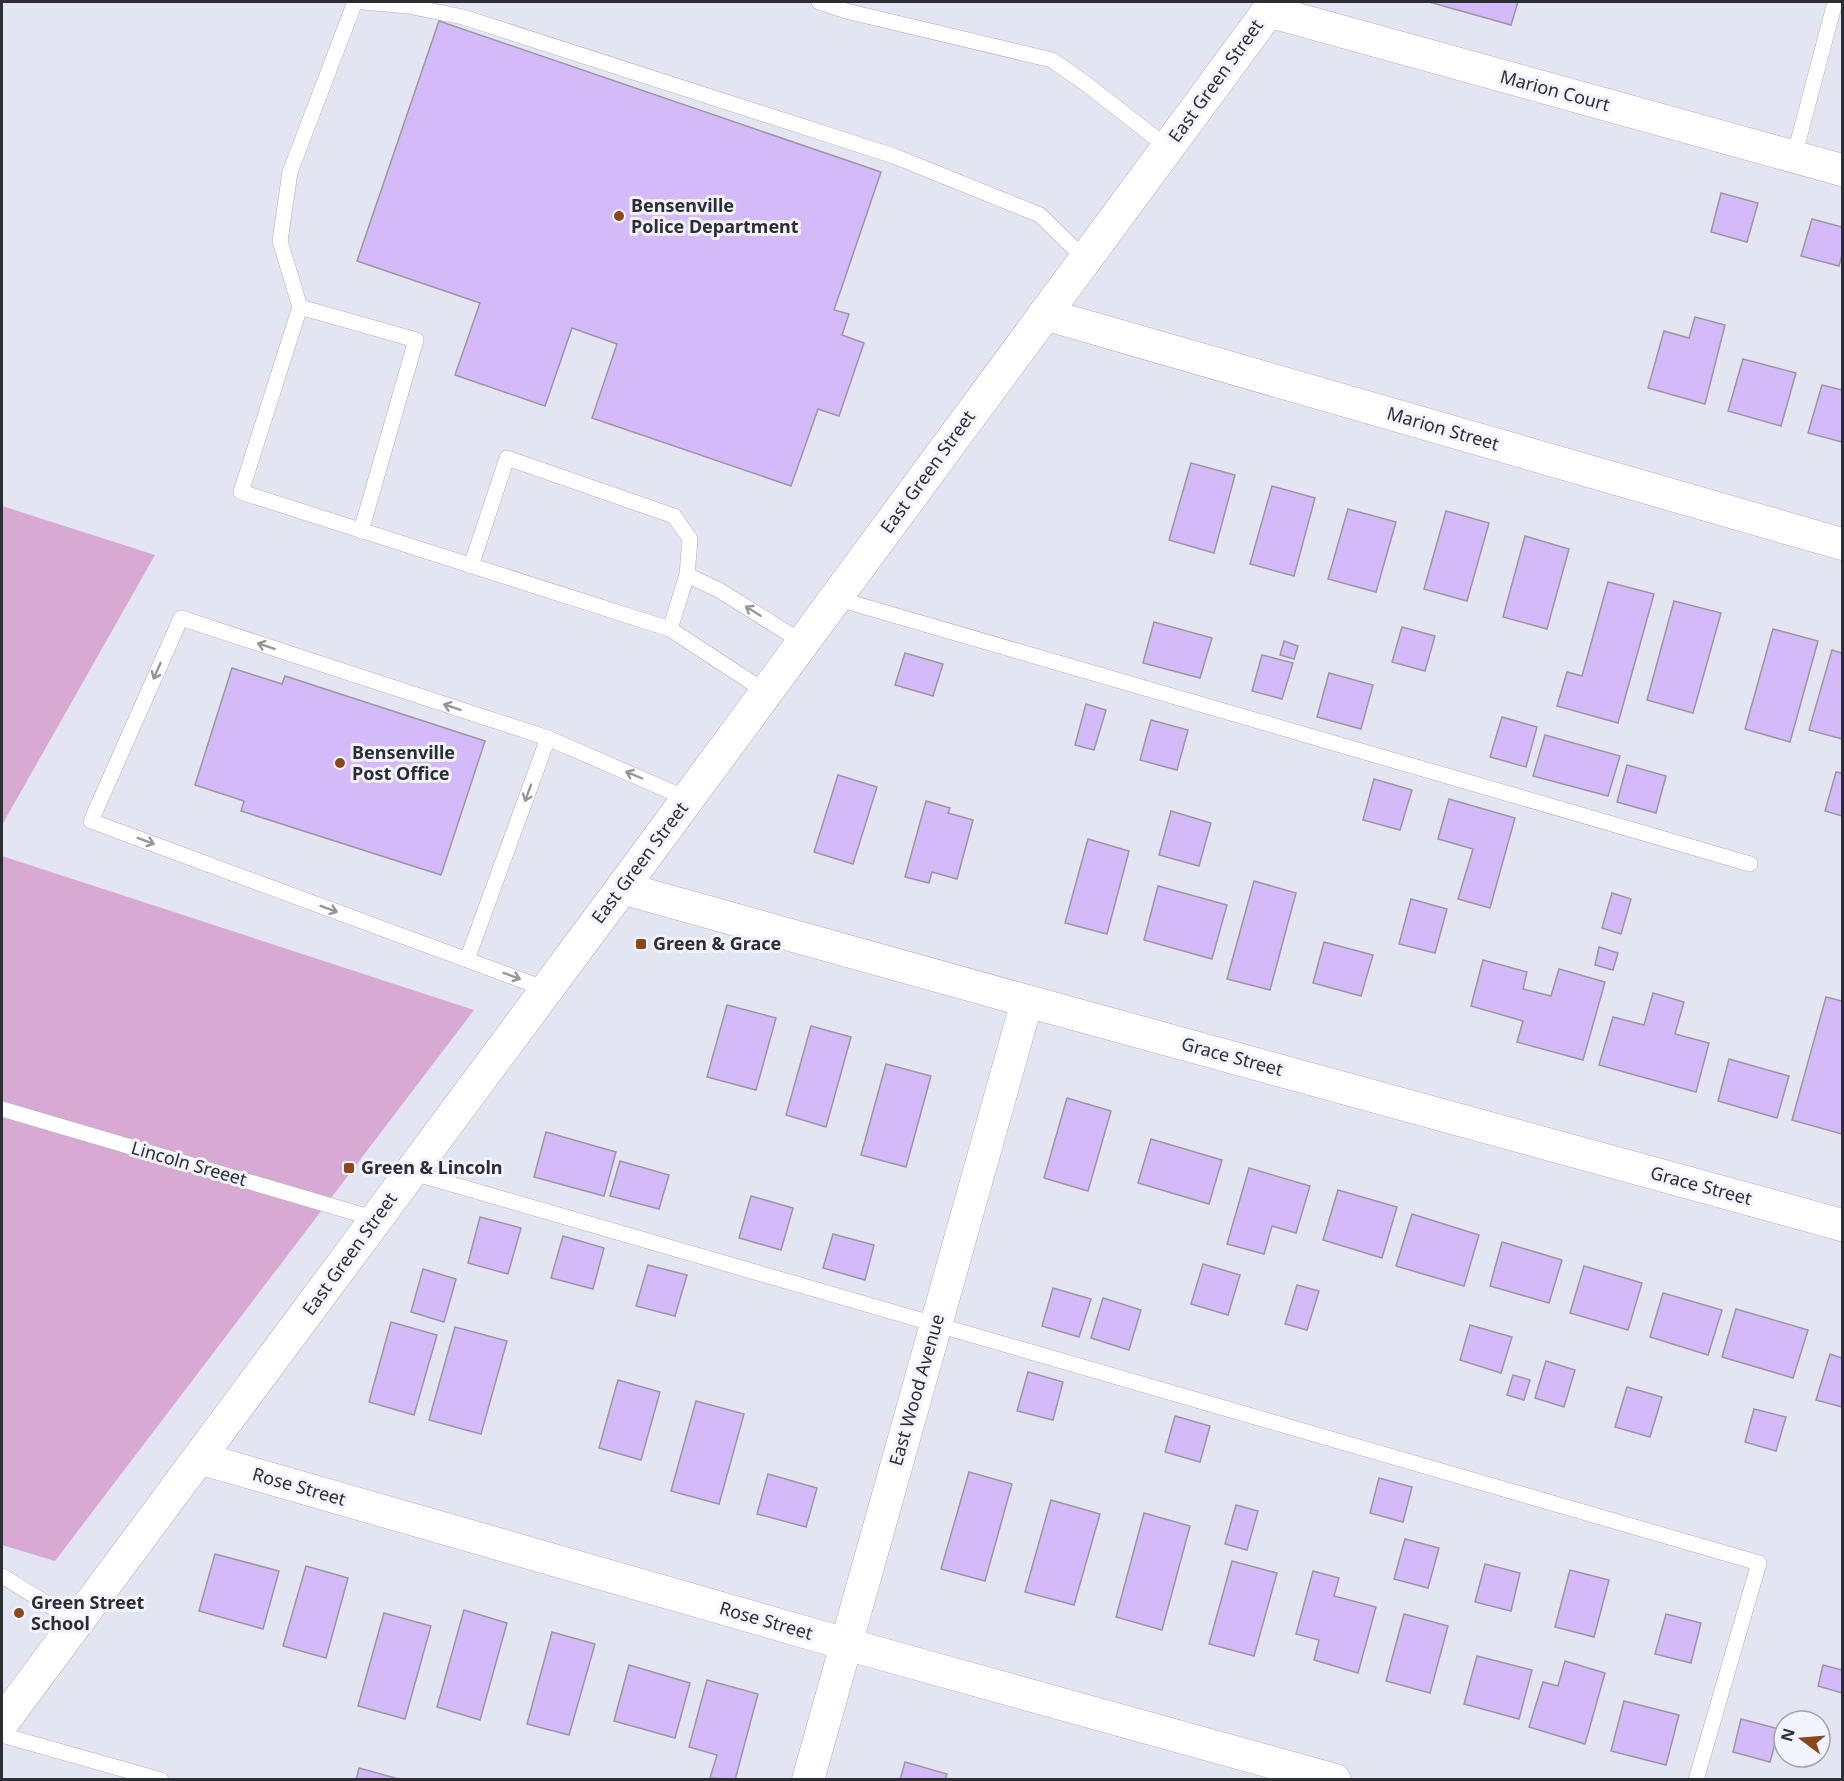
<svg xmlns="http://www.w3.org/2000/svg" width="1844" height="1781" font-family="'Noto Sans',sans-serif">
	<rect width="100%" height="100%" fill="#e3e5f2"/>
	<g fill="#d8a9d2">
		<polygon points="2,506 155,555 2,825"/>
		<polygon points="2,856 474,1010 55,1561 2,1545"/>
	</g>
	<g fill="#d5baf9" stroke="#9b96a2" stroke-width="1.5">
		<polygon points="1429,2 1518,2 1511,25"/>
		<polygon points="439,21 881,172 834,310 849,314 842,335 864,343 839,416 818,409 791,486 592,418 617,344 572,328 545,406 455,375 480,303 357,261"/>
		<polygon points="1721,193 1758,203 1747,242 1711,232"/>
		<polygon points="1812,219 1842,227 1842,255 1839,266 1801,256"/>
		<polygon points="1695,317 1725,325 1705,404 1648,388 1664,331 1689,338"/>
		<polygon points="1743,359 1796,373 1781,426 1728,411"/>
		<polygon points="1822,385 1842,390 1842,387 1842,442 1808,433"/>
		<polygon points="1191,463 1235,475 1214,553 1169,540"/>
		<polygon points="1272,486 1315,498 1294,576 1250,564"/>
		<polygon points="1348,509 1396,522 1376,592 1328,579"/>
		<polygon points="1446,511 1489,523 1467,601 1424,589"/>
		<polygon points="1525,536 1569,549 1547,629 1503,617"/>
		<polygon points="1608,582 1654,594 1618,723 1557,706 1567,672 1582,676"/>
		<polygon points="1674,601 1721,613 1693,713 1647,700"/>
		<polygon points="1154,622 1212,638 1200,678 1143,663"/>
		<polygon points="1402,627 1435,636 1425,671 1392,662"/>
		<polygon points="1773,629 1818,641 1790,742 1745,729"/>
		<polygon points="1284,641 1298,646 1294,659 1280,655"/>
		<polygon points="1832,650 1842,653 1842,739 1809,730"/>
		<polygon points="905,653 943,664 933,696 895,685"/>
		<polygon points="1262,655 1293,663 1282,699 1252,691"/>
		<polygon points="232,668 282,684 285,676 485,741 441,875 241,811 244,801 195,785"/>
		<polygon points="1329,673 1373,685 1361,729 1317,717"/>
		<polygon points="1086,704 1106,710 1094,750 1075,745"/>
		<polygon points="1502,717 1537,727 1526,767 1490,757"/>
		<polygon points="1151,720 1188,730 1177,770 1140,760"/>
		<polygon points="1545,735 1620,756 1608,796 1533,776"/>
		<polygon points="1627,765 1666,776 1656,813 1617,802"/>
		<polygon points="1836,772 1842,773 1842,816 1825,811"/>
		<polygon points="838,775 877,787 853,864 814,852"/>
		<polygon points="1374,779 1412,790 1400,830 1363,820"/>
		<polygon points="1449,799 1515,818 1490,908 1458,899 1473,849 1438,839"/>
		<polygon points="926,801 950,808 948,813 973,820 957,879 932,872 929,883 905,877"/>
		<polygon points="1171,811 1211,823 1199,866 1159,855"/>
		<polygon points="1088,839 1129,851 1107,934 1065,923"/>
		<polygon points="1254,881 1296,893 1270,990 1227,979"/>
		<polygon points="1158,886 1227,905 1212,959 1144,940"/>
		<polygon points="1612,893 1631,899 1621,934 1602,928"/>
		<polygon points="1411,899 1447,909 1435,953 1399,944"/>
		<polygon points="1324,942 1373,955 1361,996 1313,983"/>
		<polygon points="1599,947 1618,953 1613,970 1595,965"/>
		<polygon points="1483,960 1527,972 1523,989 1551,996 1559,969 1605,982 1583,1060 1517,1042 1523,1021 1471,1006"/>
		<polygon points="1653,993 1684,1002 1675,1034 1709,1043 1696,1092 1599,1065 1613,1017 1644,1025"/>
		<polygon points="1826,997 1842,1001 1842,1134 1792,1120"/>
		<polygon points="727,1005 776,1018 756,1090 707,1077"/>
		<polygon points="811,1026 851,1037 826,1127 786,1115"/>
		<polygon points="1729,1059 1789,1076 1777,1118 1718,1101"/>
		<polygon points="886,1064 931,1076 906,1167 861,1155"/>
		<polygon points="1067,1098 1111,1111 1088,1191 1044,1178"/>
		<polygon points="546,1132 616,1152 604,1196 534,1177"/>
		<polygon points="1151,1139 1222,1160 1209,1204 1138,1183"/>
		<polygon points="620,1161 669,1175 659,1209 610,1196"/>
		<polygon points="1249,1168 1310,1186 1296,1233 1272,1226 1264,1254 1227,1244"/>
		<polygon points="1338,1190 1397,1207 1382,1258 1323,1240"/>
		<polygon points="751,1196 793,1208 781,1250 739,1238"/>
		<polygon points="1412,1214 1479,1235 1464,1286 1396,1266"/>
		<polygon points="480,1217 521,1228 508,1274 468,1263"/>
		<polygon points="833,1234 874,1245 865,1280 823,1268"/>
		<polygon points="563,1236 604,1248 593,1289 551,1278"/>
		<polygon points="1502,1242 1562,1260 1549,1303 1490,1286"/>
		<polygon points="1203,1264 1240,1275 1228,1315 1191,1304"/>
		<polygon points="648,1265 687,1275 675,1316 636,1306"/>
		<polygon points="1584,1266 1642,1283 1628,1330 1570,1313"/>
		<polygon points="423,1269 456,1279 444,1322 411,1312"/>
		<polygon points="1297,1285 1319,1291 1307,1330 1285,1324"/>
		<polygon points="1053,1288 1091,1299 1079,1337 1042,1326"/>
		<polygon points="1663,1293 1722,1310 1708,1355 1650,1337"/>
		<polygon points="1103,1298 1141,1310 1129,1350 1091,1338"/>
		<polygon points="1736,1309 1808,1330 1793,1378 1722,1357"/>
		<polygon points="391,1322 437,1335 414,1415 369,1402"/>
		<polygon points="1470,1325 1512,1337 1501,1373 1460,1360"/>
		<polygon points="455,1327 507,1341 481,1434 429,1420"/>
		<polygon points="1830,1354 1842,1358 1842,1407 1816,1400"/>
		<polygon points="1546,1361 1575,1370 1564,1407 1535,1398"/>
		<polygon points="1028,1372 1063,1382 1053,1420 1017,1411"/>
		<polygon points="1513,1375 1530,1380 1524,1400 1507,1395"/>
		<polygon points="618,1380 660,1392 641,1460 599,1448"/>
		<polygon points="1627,1387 1662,1397 1650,1437 1615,1427"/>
		<polygon points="696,1401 744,1414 719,1504 671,1491"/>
		<polygon points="1754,1409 1786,1417 1776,1451 1745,1442"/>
		<polygon points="1175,1416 1210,1426 1200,1462 1165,1452"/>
		<polygon points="969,1472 1012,1484 985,1581 941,1569"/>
		<polygon points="768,1474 817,1488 806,1527 757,1514"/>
		<polygon points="1379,1478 1412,1487 1403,1522 1370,1513"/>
		<polygon points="1051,1500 1100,1514 1074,1605 1025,1592"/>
		<polygon points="1236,1505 1258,1511 1247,1550 1225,1544"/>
		<polygon points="1144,1513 1190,1526 1162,1630 1116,1617"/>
		<polygon points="1405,1539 1439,1548 1428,1588 1394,1579"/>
		<polygon points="215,1554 279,1571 263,1629 199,1611"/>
		<polygon points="1232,1561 1277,1573 1254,1656 1209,1644"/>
		<polygon points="1485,1564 1520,1573 1511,1611 1475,1602"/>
		<polygon points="306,1566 348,1578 326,1658 283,1646"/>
		<polygon points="1570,1570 1609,1580 1594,1637 1555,1627"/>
		<polygon points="1313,1571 1339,1578 1334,1596 1376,1607 1358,1673 1314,1660 1319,1640 1296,1634"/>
		<polygon points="464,1610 507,1623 480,1720 437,1707"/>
		<polygon points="384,1613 431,1626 405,1719 358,1706"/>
		<polygon points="1404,1614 1448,1626 1430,1693 1386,1681"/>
		<polygon points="1666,1614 1701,1623 1691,1663 1655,1654"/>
		<polygon points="552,1632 595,1644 569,1735 527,1724"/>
		<polygon points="1477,1656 1532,1670 1519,1719 1464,1704"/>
		<polygon points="1565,1661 1605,1673 1585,1744 1529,1727 1543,1682 1558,1686"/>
		<polygon points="629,1665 690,1683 675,1738 614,1721"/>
		<polygon points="1823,1665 1842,1670 1842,1693 1818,1686"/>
		<polygon points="707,1680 758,1694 735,1780 710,1778 717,1755 689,1747"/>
		<polygon points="1624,1701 1679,1715 1666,1765 1611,1751"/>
		<polygon points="1741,1719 1779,1729 1770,1762 1733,1752"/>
		<polygon points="905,1762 947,1774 945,1780 900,1780"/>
		<polygon points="359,1768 399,1779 399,1780 356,1780"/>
	</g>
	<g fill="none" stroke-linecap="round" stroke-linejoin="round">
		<defs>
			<g id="service">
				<polyline points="355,2 290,172 280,241 300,307 241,492 670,629 687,575 690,539 674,516 507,458 471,566"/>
				<polyline points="363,2 408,6 463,17 894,156 1040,215 1085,259"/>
				<polyline points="819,2 846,11 1052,60 1085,83 1167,147"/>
				<polyline points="1794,157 1835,2"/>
				<polyline points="300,307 416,340 361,531"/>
				<polyline points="687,575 719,590 802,642"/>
				<polyline points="835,598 1750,864"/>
				<polyline points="670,629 766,692"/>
				<polyline points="467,960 548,738"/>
				<polyline points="546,989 91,821 181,618 548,738 688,799"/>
				<polyline points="2,1109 376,1219"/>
				<polyline points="410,1172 1759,1563 1696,1780"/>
				<polyline points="2,1576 77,1622"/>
				<polyline points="2,1735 161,1780"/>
			</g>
			<g id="minor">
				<polyline points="1268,11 1842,170"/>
				<polyline points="1044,314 1842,544"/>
				<polyline points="622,888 1027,1001 1842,1225"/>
				<polyline points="199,1458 846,1644 1335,1780"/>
				<polyline points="808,1780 1027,1001"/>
			</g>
			<polyline id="tertiary" points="2,1723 622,888 1275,2"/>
		</defs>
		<use href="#service" stroke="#acafba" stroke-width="16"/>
		<use href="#minor" stroke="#acafba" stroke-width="33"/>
		<use href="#tertiary" stroke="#acafba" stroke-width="34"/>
		<use href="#service" stroke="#fff" stroke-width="15"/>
		<use href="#minor" stroke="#fff" stroke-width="32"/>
		<use href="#tertiary" stroke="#fff" stroke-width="33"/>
	</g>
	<defs><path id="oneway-shaft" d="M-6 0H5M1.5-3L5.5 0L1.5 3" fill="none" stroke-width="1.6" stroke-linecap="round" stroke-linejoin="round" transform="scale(1.5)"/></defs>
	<g stroke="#969699">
		<use href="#oneway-shaft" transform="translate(753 611) rotate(-148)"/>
		<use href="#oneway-shaft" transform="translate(266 646) rotate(-162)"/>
		<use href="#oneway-shaft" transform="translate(157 671) rotate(114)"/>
		<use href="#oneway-shaft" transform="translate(452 707) rotate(-162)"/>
		<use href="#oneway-shaft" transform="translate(634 775) rotate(-157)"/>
		<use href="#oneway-shaft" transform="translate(528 793) rotate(110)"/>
		<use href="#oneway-shaft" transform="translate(146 841) rotate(20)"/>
		<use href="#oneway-shaft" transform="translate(329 909) rotate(20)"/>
		<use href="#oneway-shaft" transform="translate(512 976) rotate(20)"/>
	</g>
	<g fill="#8b471c" stroke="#f1f3fd" stroke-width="2">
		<circle cx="619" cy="216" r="6"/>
		<circle cx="340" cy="763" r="6"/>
		<rect x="635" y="938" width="12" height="12" rx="3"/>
		<rect x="343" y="1162" width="12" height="12" rx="3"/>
		<circle cx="19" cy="1613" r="6"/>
	</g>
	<g text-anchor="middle" stroke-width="6" stroke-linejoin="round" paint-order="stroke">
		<g font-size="18" fill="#2d2e33" stroke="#f1f3fd">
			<text transform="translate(1216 81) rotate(-54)" y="6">East Green Street</text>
			<text transform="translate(1555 91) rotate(15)" y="6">Marion Court</text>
			<text transform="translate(1443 429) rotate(16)" y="6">Marion Street</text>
			<text transform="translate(928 472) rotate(-54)" y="6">East Green Street</text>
			<text transform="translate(640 863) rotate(-53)" y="6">East Green Street</text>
			<text transform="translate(1232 1057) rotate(15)" y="6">Grace Street</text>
			<text transform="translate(189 1164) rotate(16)" y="6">Lincoln Sreeet</text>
			<text transform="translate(1701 1186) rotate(15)" y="6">Grace Street</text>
			<text transform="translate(350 1254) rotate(-54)" y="6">East Green Street</text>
			<text transform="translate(917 1390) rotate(-74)" y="6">East Wood Avenue</text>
			<text transform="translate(299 1487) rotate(16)" y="6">Rose Street</text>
			<text transform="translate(766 1621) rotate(16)" y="6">Rose Street</text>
		</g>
		<g font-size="18" font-weight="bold" fill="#2d2e33" stroke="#f1f3fd" text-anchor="start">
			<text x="631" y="212">Bensenville<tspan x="631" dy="21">Police Department</tspan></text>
			<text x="352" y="759">Bensenville<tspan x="352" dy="21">Post Office</tspan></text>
			<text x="653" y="950">Green &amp; Grace</text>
			<text x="361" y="1174">Green &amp; Lincoln</text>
			<text x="31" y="1609">Green Street<tspan x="31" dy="21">School</tspan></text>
		</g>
	</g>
	<rect width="1844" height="1781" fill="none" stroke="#2d2e33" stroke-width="6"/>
	<g transform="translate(1802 1739) rotate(286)"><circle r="28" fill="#f1f3fd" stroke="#a3a4ac" stroke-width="1.5"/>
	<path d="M0-4.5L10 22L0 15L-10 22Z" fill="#8b471c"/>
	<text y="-9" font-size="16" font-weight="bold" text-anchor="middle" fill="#2d2e33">N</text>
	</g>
</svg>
